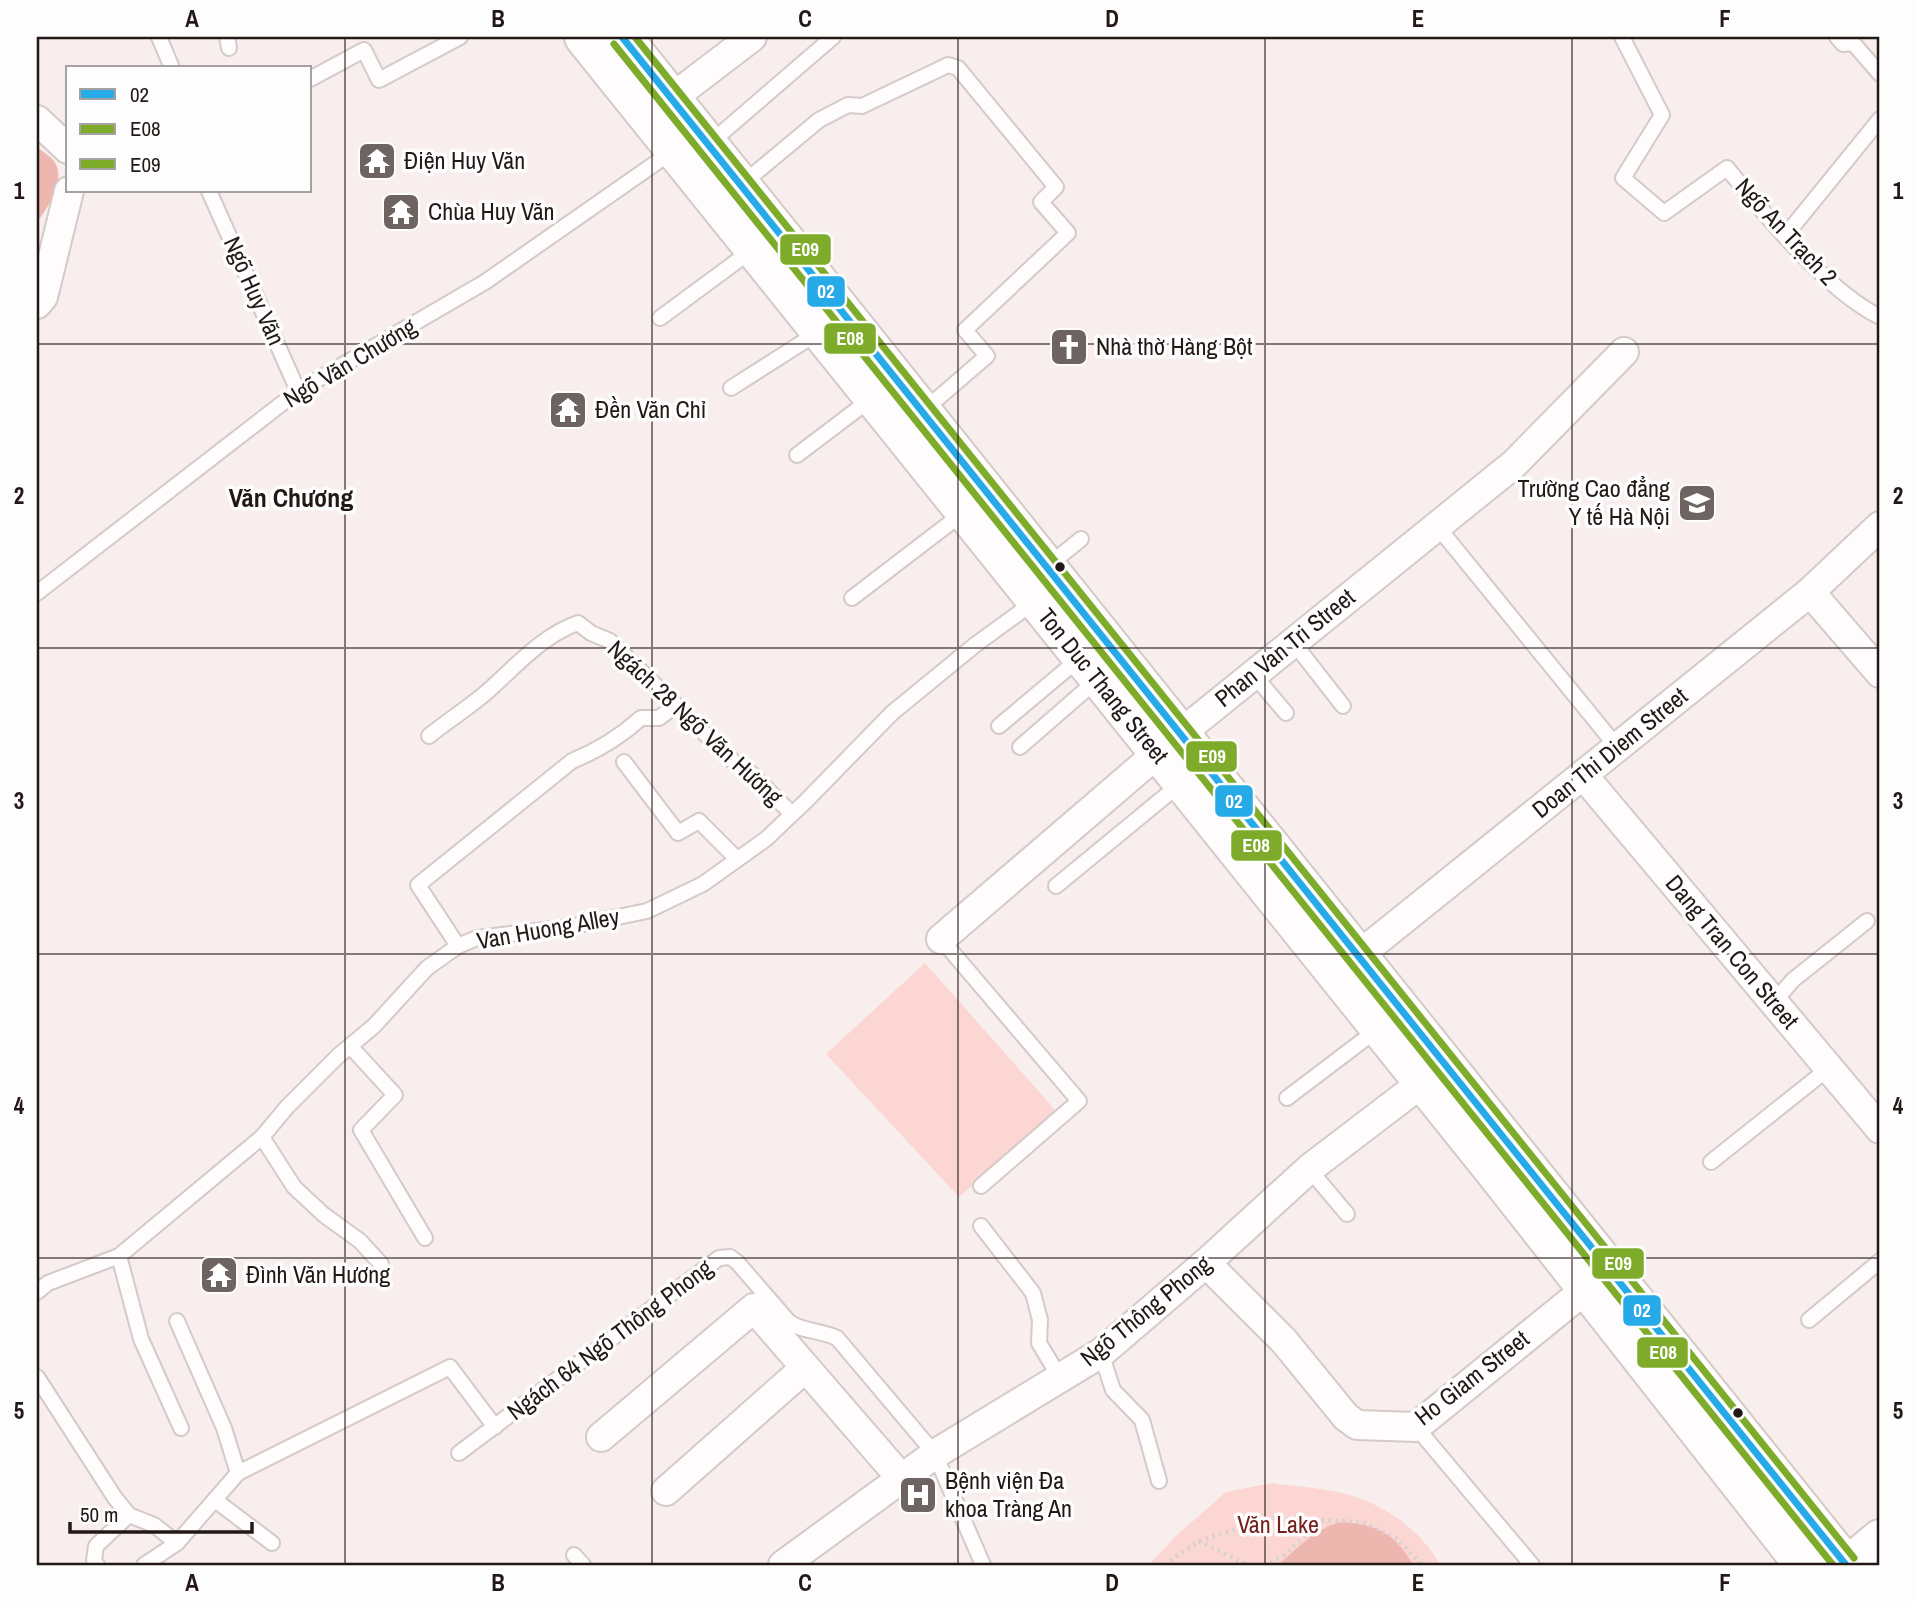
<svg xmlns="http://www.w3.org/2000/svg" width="1917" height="1602" font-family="'Archivo Narrow',sans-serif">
	<rect width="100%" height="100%" fill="#f8eeed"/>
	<g fill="#fbd6d2">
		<polygon points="925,963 1057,1112 959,1197 826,1054"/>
		<path d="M 1272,1483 C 1298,1487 1328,1488 1353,1496 C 1388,1507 1423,1533 1440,1565 L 1149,1565 L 1176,1536 L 1226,1492 Z"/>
	</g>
	<g fill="#edb6af">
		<path d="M 37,147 C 42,151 50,156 54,161 C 67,180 48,208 37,222 Z"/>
		<path d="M 1343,1522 C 1378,1525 1396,1534 1413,1565 L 1278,1565 C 1297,1549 1317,1526 1343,1522 Z"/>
	</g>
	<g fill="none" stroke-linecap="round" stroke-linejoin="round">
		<defs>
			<g id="lane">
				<polyline points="159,37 172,68"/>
				<polyline points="227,37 229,48"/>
				<path d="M 1622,37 L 1662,115 L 1623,178 L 1664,213 L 1727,168 C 1765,215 1827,291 1880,317"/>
				<polyline points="1837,37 1843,44 1853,43 1880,74"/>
				<polyline points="310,79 364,50 379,80 460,37"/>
				<polyline points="709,144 833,37"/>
				<polyline points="741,185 819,120 848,105 862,106 948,65 958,68 1056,187 1041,202 1068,233 965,330 987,356 922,412"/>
				<polyline points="209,191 298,391"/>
				<polyline points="1785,236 1880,119"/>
				<polyline points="660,318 752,250"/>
				<polyline points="731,388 819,332"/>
				<polyline points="797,455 871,399"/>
				<polyline points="1437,526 1617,747"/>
				<polyline points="1049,565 1081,539"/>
				<polyline points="37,593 298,391 485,282 673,151"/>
				<polyline points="852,598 963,513"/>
				<polyline points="1293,642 1343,706"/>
				<polyline points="1253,674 1286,713"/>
				<polyline points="999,726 1080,658"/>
				<path d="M 429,736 C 446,722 465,710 482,696 C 512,671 540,636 578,623 L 591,633 L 610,641 L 735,763 L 752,774 L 792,814"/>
				<polyline points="1020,747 1097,680"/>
				<polyline points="624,762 678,833 699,821 737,859"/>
				<polyline points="1056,886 1180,784"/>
				<polyline points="941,939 1079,1101 981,1186"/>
				<path d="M 458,946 L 418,885 L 572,761 C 599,750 620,737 641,718 L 659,718 L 676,705"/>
				<polyline points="1774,1002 1793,980 1867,921"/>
				<polyline points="350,1046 395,1095 361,1130 425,1238"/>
				<polyline points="1287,1098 1378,1029"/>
				<polyline points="262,1137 294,1187 324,1215 360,1241 381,1264"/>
				<polyline points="1711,1162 1829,1068"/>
				<polyline points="1309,1169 1347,1214"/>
				<polyline points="981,1226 1033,1293 1040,1320 1039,1343 1060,1378"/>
				<polyline points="119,1256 141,1339 181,1428"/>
				<polyline points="37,1292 48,1283 119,1256 262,1137 287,1107 338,1056 374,1026 427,968 458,946 477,938 569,927 647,911 703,884 766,839 806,801 892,713 975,645 1034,602"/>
				<polyline points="1809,1320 1880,1261"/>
				<polyline points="177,1321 224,1428 238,1473"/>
				<polyline points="1101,1353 1113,1390 1142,1420 1159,1481"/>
				<polyline points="37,1377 115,1498 129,1515 154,1525 177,1543"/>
				<polyline points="1416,1427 1532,1565"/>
				<path d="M 459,1453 L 719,1258 L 730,1257 L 737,1262 L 789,1322 C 803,1332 821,1330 837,1338 L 935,1454 L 983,1565"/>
				<polyline points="215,1500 272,1543"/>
				<polyline points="574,1555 583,1565"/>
				<polyline points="97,1565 94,1561 96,1546 129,1515"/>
				<polyline points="144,1565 177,1543 238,1473 450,1367 495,1427"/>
			</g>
			<g id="street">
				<polyline points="672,98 752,37"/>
				<polyline points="37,120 68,149"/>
				<polyline points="37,304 43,297 69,191"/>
				<polyline points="1810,592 1880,673"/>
				<polyline points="1583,775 1880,1129"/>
				<polyline points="941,939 1180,734 1514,464 1624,352"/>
				<polyline points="1343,968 1810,592 1880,526"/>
				<polyline points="1206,1263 1284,1341 1346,1417 1357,1425 1416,1427 1586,1289"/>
				<polyline points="601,1437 754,1308 902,1479"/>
				<polyline points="666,1491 805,1368"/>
				<polyline points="783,1565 935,1454 1101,1353 1206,1263 1309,1169 1423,1082"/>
			</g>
			<g id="secondary">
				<polyline points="584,37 1493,1169 1804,1565"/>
				<polyline points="622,37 1846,1565"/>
				<polyline points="1849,1565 1880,1539"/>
			</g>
		</defs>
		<use href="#lane" stroke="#d4cac8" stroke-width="18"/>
		<use href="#street" stroke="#d4cac8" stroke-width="32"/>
		<use href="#secondary" stroke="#d4cac8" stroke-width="42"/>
		<g stroke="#d3d0d0" stroke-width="4.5" stroke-dasharray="2 5" stroke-linecap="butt">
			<polyline points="1199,1541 1248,1565"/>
			<polyline points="1165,1565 1199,1541 1271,1518 1362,1522 1398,1539 1422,1565"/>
			<polyline points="1264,1565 1283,1556 1324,1519"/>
		</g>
		<use href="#lane" stroke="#fefcfc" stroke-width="14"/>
		<use href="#street" stroke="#fefcfc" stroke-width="28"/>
		<use href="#secondary" stroke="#fefcfc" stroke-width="38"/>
		<defs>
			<polyline id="bus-1" points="622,37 1846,1565"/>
			<polyline id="bus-2" points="614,44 1833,1565"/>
			<polyline id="bus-3" points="635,37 1854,1558"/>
		</defs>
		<use href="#bus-1" stroke="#fdfdfd" stroke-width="12"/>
		<use href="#bus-2" stroke="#fdfdfd" stroke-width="12"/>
		<use href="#bus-3" stroke="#fdfdfd" stroke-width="12"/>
		<use href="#bus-1" stroke="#26aae8" stroke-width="7"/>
		<use href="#bus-2" stroke="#7eac2a" stroke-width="7"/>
		<use href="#bus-3" stroke="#7eac2a" stroke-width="7"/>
	</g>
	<path fill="none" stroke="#221816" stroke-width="2" stroke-opacity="0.55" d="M 345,37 L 345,1565M 652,37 L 652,1565M 958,37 L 958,1565M 1265,37 L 1265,1565M 1572,37 L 1572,1565M 37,344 L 1880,344M 37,648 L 1880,648M 37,954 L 1880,954M 37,1258 L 1880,1258"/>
	<defs>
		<symbol id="temple-square" viewBox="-11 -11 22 22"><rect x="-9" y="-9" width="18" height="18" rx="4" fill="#6d6361" stroke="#fdfdfd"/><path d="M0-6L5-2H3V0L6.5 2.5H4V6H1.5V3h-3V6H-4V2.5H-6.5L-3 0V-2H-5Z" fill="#fff"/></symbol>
		<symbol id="church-square" viewBox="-11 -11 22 22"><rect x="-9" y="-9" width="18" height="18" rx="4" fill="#6d6361" stroke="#fdfdfd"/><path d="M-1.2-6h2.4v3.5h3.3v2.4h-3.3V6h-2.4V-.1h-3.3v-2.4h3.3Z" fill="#fff"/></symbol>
		<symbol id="university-square" viewBox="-11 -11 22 22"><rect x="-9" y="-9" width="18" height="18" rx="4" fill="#6d6361" stroke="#fdfdfd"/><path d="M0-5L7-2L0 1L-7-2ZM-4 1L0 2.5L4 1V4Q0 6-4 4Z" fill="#fff"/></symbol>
		<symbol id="hospital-square" viewBox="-11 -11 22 22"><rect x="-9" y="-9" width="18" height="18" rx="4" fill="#6d6361" stroke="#fdfdfd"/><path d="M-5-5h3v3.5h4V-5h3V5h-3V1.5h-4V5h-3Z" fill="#fff"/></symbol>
	</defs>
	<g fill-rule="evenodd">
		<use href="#temple-square" x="355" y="139" width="44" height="44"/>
		<use href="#temple-square" x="379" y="190" width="44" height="44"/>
		<use href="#church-square" x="1047" y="325" width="44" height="44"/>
		<use href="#temple-square" x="546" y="388" width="44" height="44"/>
		<use href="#university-square" x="1675" y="481" width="44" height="44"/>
		<use href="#temple-square" x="197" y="1253" width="44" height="44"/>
		<use href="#hospital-square" x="896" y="1473" width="44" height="44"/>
	</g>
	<g fill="#221816" stroke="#fdfdfd" stroke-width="2.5">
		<circle cx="1060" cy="567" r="6"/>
		<circle cx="1738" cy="1413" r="6"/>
	</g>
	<g text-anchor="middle" stroke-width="7" stroke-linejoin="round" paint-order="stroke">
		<g font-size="24" fill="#221816" stroke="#fdfdfd" text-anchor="start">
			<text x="404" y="169">Điện Huy Văn</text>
			<text x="428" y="220">Chùa Huy Văn</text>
			<text x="1096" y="355">Nhà thờ Hàng Bột</text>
			<text x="595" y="418">Đền Văn Chỉ</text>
			<text x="1670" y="497" text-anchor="end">Trường Cao đẳng<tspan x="1670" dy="28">Y tế Hà Nội</tspan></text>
			<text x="246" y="1283">Đình Văn Hương</text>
			<text x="945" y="1489">Bệnh viện Đa<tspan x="945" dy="28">khoa Tràng An</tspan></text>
		</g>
		<g font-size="24" fill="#221816" stroke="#fdfdfd">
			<text transform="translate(1786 232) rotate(47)" y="8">Ngõ An Trạch 2</text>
			<text transform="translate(254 291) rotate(66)" y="8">Ngõ Huy Văn</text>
			<text transform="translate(350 363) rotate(-31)" y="8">Ngõ Văn Chương</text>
			<text transform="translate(1285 648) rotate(-39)" y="8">Phan Van Tri Street</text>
			<text transform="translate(1103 686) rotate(51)" y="8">Ton Duc Thang Street</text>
			<text transform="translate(695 723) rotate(43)" y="8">Ngách 28 Ngõ Văn Hương</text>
			<text transform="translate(1610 753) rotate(-39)" y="8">Doan Thi Diem Street</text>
			<text transform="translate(548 929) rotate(-10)" y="8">Van Huong Alley</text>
			<text transform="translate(1732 952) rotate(50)" y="8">Dang Tran Con Street</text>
			<text transform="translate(1146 1311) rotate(-39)" y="8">Ngõ Thông Phong</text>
			<text transform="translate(610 1340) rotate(-37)" y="8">Ngách 64 Ngõ Thông Phong</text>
			<text transform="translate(1472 1378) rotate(-38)" y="8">Ho Giam Street</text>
		</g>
		<g font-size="24" fill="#75201c" stroke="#fdfdfd">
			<text x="1278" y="1533">Văn Lake</text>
		</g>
		<g font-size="26" font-weight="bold" fill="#221816" stroke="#fdfdfd">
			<text x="291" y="507">Văn Chương</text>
		</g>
	</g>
	<g stroke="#fdfdfd" stroke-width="2.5">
		<rect x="779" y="233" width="53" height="33" rx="7" fill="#7eac2a"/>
		<rect x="806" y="275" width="40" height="33" rx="7" fill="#26aae8"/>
		<rect x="823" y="322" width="54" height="33" rx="7" fill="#7eac2a"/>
		<rect x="1185" y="740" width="53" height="33" rx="7" fill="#7eac2a"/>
		<rect x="1214" y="784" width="40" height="34" rx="7" fill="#26aae8"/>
		<rect x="1230" y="829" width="53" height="33" rx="7" fill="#7eac2a"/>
		<rect x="1591" y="1247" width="54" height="33" rx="7" fill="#7eac2a"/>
		<rect x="1622" y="1294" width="40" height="33" rx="7" fill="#26aae8"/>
		<rect x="1636" y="1336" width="53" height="33" rx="7" fill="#7eac2a"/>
	</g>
	<g font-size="19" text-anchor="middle" font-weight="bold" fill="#fff">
		<text x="805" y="256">E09</text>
		<text x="826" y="298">02</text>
		<text x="850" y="345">E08</text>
		<text x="1212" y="763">E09</text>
		<text x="1234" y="808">02</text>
		<text x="1256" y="852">E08</text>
		<text x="1618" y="1270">E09</text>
		<text x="1642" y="1317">02</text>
		<text x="1663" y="1359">E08</text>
	</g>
	<rect width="1917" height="1602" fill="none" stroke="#fdfdfd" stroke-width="77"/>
	<rect x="66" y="66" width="245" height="126" fill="#fdfdfd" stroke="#a5a1a1" stroke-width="2"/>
	<rect x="80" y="89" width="35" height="10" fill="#26aae8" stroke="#a5a1a1" stroke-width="2"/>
	<text x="130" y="102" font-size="21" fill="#221816">02</text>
	<rect x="80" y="124" width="35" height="10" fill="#7eac2a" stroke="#a5a1a1" stroke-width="2"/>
	<text x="130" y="136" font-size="21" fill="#221816">E08</text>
	<rect x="80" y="159" width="35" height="10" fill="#7eac2a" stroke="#a5a1a1" stroke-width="2"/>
	<text x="130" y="172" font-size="21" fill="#221816">E09</text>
	<path d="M70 1522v10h182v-10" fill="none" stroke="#221816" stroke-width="3.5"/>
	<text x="80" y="1522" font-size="21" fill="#221816" stroke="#fdfdfd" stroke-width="5" paint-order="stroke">50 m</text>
	<rect x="38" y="38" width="1840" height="1526" fill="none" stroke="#221816" stroke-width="2.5"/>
	<g font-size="23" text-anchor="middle" font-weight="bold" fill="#221816">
		<text x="192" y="27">A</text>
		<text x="498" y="27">B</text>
		<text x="805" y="27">C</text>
		<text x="1112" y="27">D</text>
		<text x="1418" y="27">E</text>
		<text x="1725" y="27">F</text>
		<text x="19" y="199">1</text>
		<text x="1898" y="199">1</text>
		<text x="19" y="504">2</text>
		<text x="1898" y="504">2</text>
		<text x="19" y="809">3</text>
		<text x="1898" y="809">3</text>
		<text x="19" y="1114">4</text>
		<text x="1898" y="1114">4</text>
		<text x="19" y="1419">5</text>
		<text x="1898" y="1419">5</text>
		<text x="192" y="1591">A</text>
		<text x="498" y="1591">B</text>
		<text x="805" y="1591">C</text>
		<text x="1112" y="1591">D</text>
		<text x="1418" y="1591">E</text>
		<text x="1725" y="1591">F</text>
	</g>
</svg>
